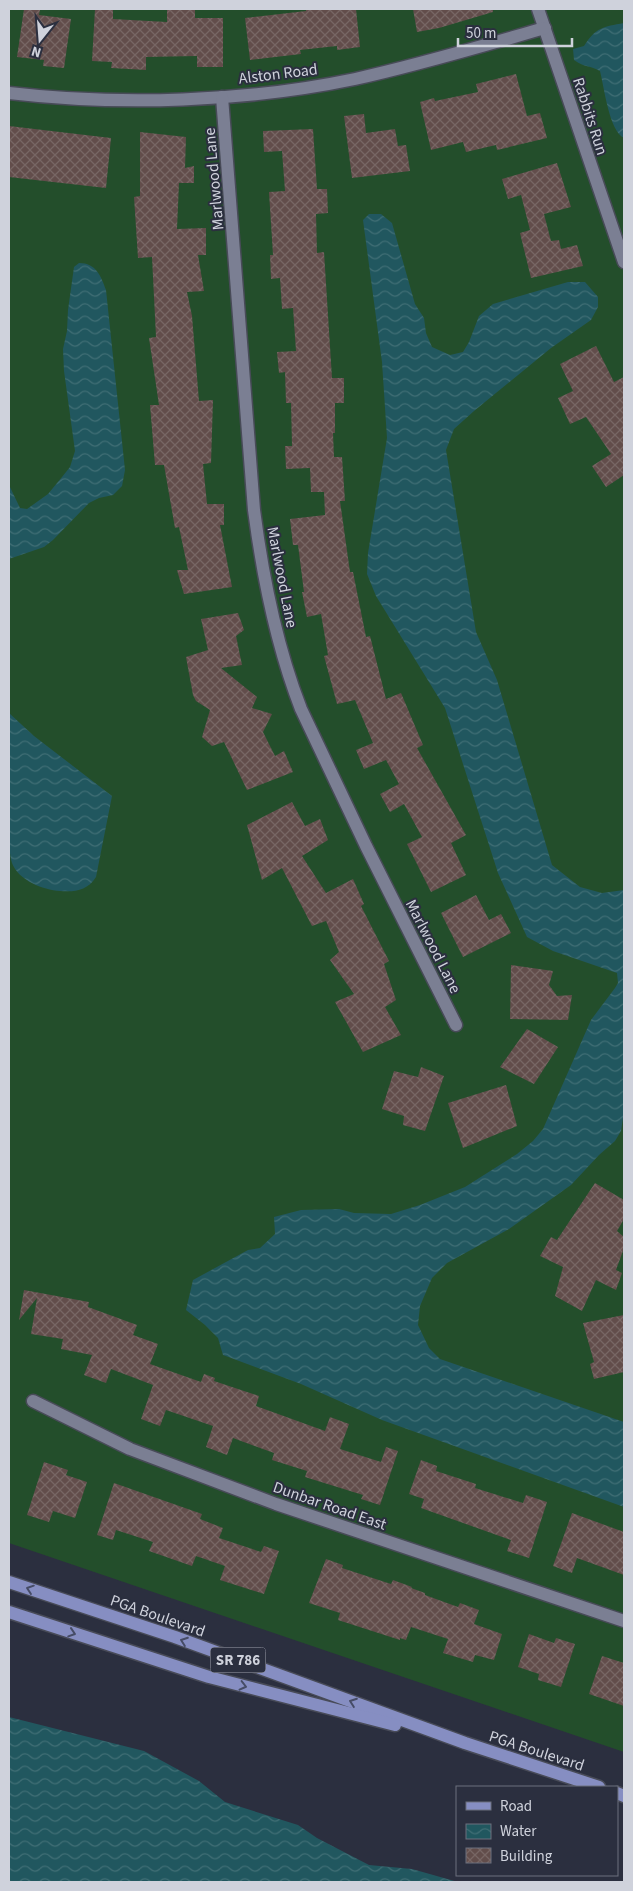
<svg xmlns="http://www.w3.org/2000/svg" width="633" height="1891" font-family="'Source Sans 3',sans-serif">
	<defs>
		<pattern id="water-waves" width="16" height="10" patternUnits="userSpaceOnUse" patternTransform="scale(1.25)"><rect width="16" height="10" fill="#21575f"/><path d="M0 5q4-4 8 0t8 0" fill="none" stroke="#406e75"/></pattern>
		<pattern id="building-cross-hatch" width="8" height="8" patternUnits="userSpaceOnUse" patternTransform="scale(1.25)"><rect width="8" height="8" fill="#624d4b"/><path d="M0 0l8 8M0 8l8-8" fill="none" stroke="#776664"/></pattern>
	</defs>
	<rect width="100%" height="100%" fill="#2b2f3f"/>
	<polygon fill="#234e2b" points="9,9 624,9 624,1752 9,1543"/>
	<g fill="url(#water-waves)">
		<path d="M 624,23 L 624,138 C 609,131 604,86 600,71 C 590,65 585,68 574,60 L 573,49 L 584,46 C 596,27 603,27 624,23 Z"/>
		<polygon points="369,214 381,214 392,223 415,304 424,318 426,333 432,347 450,355 463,352 469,342 479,316 493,304 568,282 585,282 598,297 598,307 591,320 551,348 474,411 454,429 446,450 476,632 497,680 552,865 580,887 602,893 624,890 624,1112 621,1131 615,1141 599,1155 571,1185 509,1229 447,1263 432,1278 420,1306 418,1325 429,1348 440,1359 624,1422 624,1507 382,1420 301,1384 223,1355 218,1338 205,1325 186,1310 193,1280 248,1250 260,1248 275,1234 274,1217 301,1210 339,1209 354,1213 391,1214 420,1205 465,1187 517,1154 533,1141 543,1129 591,1020 615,988 618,983 617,973 553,951 527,937 498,873 445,708 376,596 367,574 368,553 387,438 382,362 363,220"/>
		<path d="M 79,263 C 96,263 101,276 106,290 L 125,470 L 122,486 L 113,495 L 99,498 L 89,503 L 53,540 L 44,547 L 9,559 L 9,485 L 20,508 L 27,509 L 48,494 L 62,477 L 70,467 L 75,451 L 64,371 L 63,349 L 67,331 L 68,310 L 74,267 Z"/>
		<path d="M 9,713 L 34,736 L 112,796 L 96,877 C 87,891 75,892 60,891 C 43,890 18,880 12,863 C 8,850 10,834 9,821 C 8,785 9,749 9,713 Z"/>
		<polygon points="9,1717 144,1751 199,1781 225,1802 298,1825 317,1838 369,1865 412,1869 458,1882 9,1882"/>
	</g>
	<g fill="url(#building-cross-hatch)">
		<polygon points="24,9 40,10 39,15 71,19 64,68 43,66 44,60 17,57"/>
		<polygon points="95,9 113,9 113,19 167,22 167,9 195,9 195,18 223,18 223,67 197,67 197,56 146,57 146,70 111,68 112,62 92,61"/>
		<polygon points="306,9 356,9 360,47 337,50 337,46 300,50 301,54 250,60 245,18 306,11"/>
		<polygon points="413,9 493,9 493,12 439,28 417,32"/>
		<polygon points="516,74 527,116 540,113 547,138 497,150 496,145 466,152 463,142 431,150 420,102 434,98 435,101 478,92 476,84"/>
		<polygon points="364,114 366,133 395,129 398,146 406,145 410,171 352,178 344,116"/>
		<polygon points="9,126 111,138 106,188 9,177"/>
		<polygon points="313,129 317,189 327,189 328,213 316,214 317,253 324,252 332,378 344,378 344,403 335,403 335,433 333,433 334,457 342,457 345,501 340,501 350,572 353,572 366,637 370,636 386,699 401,693 423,745 417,748 466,835 451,843 466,875 431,892 407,844 422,837 404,804 390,812 380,794 399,784 386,760 364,769 356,750 373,743 355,700 337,704 324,656 328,655 321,614 307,617 302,592 304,592 298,545 293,545 290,519 325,515 324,492 311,492 310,468 286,469 285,446 292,446 291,403 286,403 285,372 279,373 277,352 296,351 293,308 282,309 280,278 271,279 270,255 273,255 269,192 285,191 282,151 264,152 263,131"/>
		<polygon points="140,132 186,137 185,168 194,166 194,183 179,183 177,229 206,228 206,255 198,255 204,291 187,292 192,316 199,401 213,400 211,463 203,464 207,504 224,504 224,525 220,525 232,587 184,594 177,570 188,570 179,527 175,528 164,465 155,465 150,405 159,405 149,338 156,337 152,257 138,258 134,197 140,196"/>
		<polygon points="557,163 571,207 544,214 551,241 559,240 561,249 577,245 583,266 531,278 520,233 530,230 521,195 508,199 502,179"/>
		<polygon points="596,346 614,382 624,377 624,475 606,487 592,466 611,454 586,417 570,424 558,398 573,391 560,364"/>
		<polygon points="238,613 244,630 236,636 242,665 221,668 257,697 252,708 272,714 263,732 275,756 284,751 293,772 247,790 224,742 212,746 202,737 210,710 196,701 193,695 186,657 208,650 201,619"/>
		<polygon points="292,802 305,826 320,819 328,840 302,856 326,893 353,879 364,904 361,906 389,961 384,964 396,1000 385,1007 401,1035 363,1052 335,1002 354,994 330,960 339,952 326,921 312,926 282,868 262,880 247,825"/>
		<polygon points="476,895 489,920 501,914 511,933 463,957 441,913"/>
		<polygon points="511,965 553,971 549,985 557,996 572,995 568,1020 510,1019"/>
		<polygon points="527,1029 558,1047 534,1084 500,1067"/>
		<polygon points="421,1067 444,1076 425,1131 403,1125 404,1116 382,1109 394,1071 418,1077"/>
		<polygon points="506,1085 517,1126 463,1148 448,1103"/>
		<polygon points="595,1183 624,1200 624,1219 617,1231 624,1237 624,1248 616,1270 622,1273 616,1290 596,1280 582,1311 555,1296 563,1267 540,1256 551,1237 557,1240"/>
		<polygon points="24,1290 89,1302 88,1307 137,1325 133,1335 158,1344 150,1364 201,1382 204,1374 215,1378 214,1381 259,1396 256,1406 325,1431 330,1417 349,1424 340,1449 381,1462 386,1447 398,1451 380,1505 361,1499 363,1495 305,1477 307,1471 272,1460 274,1453 233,1438 227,1455 206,1447 213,1426 166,1410 160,1426 141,1419 153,1385 111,1369 106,1383 84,1375 92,1355 61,1349 63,1339 31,1334 37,1298 19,1320"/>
		<polygon points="624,1315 624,1372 594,1379 590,1364 594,1362 583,1323"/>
		<polygon points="421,1460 437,1466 436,1471 476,1484 475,1488 523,1503 526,1495 547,1502 529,1558 507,1551 511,1540 421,1508 424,1499 409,1494"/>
		<polygon points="44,1462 68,1470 66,1475 87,1482 75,1518 53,1511 49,1522 27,1515"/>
		<polygon points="114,1483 202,1514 200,1519 223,1528 219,1538 261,1552 264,1546 279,1551 264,1594 220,1580 225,1566 196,1556 192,1566 149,1551 153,1542 116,1530 113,1540 97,1535"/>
		<polygon points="572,1513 624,1532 624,1575 577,1558 572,1573 553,1566"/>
		<polygon points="326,1559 343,1565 342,1568 391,1584 393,1580 412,1587 411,1588 425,1593 425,1595 458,1607 460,1603 479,1610 474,1624 502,1634 494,1660 475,1655 473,1662 443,1653 448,1639 411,1627 406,1640 400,1638 400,1640 338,1620 340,1613 309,1603"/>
		<polygon points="529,1634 554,1643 556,1638 575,1644 561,1687 538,1680 539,1674 518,1667"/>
		<polygon points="602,1656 624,1663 624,1706 589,1694"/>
	</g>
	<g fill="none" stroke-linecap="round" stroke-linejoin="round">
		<defs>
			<g id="street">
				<polyline points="538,9 624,262"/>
				<path d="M 9,93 C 121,106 245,102 355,79 C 419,65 482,46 545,28"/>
				<path d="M 222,97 L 254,510 C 263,579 276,645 301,709 L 366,846 L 456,1025"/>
				<polyline points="33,1401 130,1449 276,1504 624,1621"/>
			</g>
			<g id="primary">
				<polyline points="9,1582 175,1637 465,1743 599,1787"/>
				<polyline points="9,1612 209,1677 395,1725"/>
				<polyline points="617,1793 624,1796"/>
			</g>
		</defs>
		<use href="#street" stroke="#484b58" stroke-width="15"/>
		<use href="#primary" stroke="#484b58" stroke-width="15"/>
		<use href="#street" stroke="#7b7f93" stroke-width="12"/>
		<use href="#primary" stroke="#868ec2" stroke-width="12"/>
	</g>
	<defs><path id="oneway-chevron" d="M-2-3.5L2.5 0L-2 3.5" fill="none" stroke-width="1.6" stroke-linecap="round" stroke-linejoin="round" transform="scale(1.25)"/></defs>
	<g stroke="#464c66">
		<use href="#oneway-chevron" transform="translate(30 1589) rotate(-161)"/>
		<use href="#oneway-chevron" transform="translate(72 1633) rotate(18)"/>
		<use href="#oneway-chevron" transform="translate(184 1641) rotate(-160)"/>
		<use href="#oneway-chevron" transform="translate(243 1686) rotate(14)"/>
		<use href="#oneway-chevron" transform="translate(353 1702) rotate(-160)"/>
	</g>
	<g text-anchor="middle" stroke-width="4" stroke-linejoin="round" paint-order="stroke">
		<rect fill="#2b2f3f" stroke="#9ea1ad" stroke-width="1" x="210.5" y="1647.5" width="55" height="25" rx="4"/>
		<g font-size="15" font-weight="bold" fill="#cfd2dc">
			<text x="238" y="1665">SR 786</text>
		</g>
		<g font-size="16" fill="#cfd2dc" stroke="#2b2f3f">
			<text transform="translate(278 73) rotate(-7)" y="6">Alston Road</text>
			<text transform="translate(591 116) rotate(72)" y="6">Rabbits Run</text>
			<text transform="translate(213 179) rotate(-95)" y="6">Marlwood Lane</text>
			<text transform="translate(283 577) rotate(79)" y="6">Marlwood Lane</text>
			<text transform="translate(434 946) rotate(63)" y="6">Marlwood Lane</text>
			<text transform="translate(330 1505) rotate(19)" y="6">Dunbar Road East</text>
			<text transform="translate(158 1615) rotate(19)" y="6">PGA Boulevard</text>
			<text transform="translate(537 1750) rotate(18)" y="6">PGA Boulevard</text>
		</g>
	</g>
	<rect width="633" height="1891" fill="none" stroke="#cfd2dc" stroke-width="20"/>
	<rect x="456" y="1786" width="162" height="90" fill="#2b2f3f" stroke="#6d707e"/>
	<rect x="466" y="1802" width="25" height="8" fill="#868ec2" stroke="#6d707e"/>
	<text x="500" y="1811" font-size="15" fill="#cfd2dc">Road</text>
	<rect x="466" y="1824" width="25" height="15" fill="url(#water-waves)" stroke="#6d707e"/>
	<text x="500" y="1836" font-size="15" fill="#cfd2dc">Water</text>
	<rect x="466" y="1848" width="25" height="15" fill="url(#building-cross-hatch)" stroke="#6d707e"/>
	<text x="500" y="1861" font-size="15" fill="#cfd2dc">Building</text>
	<g transform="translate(40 40) rotate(197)" stroke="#2b2f3f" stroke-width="4" paint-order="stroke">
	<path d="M0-4L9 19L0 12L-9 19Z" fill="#cfd2dc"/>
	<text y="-8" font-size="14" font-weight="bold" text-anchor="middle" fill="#cfd2dc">N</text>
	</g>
	<path d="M458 38v8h114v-8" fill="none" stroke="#cfd2dc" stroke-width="2.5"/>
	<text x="466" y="38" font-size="15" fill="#cfd2dc" stroke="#2b2f3f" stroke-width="4" paint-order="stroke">50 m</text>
</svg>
